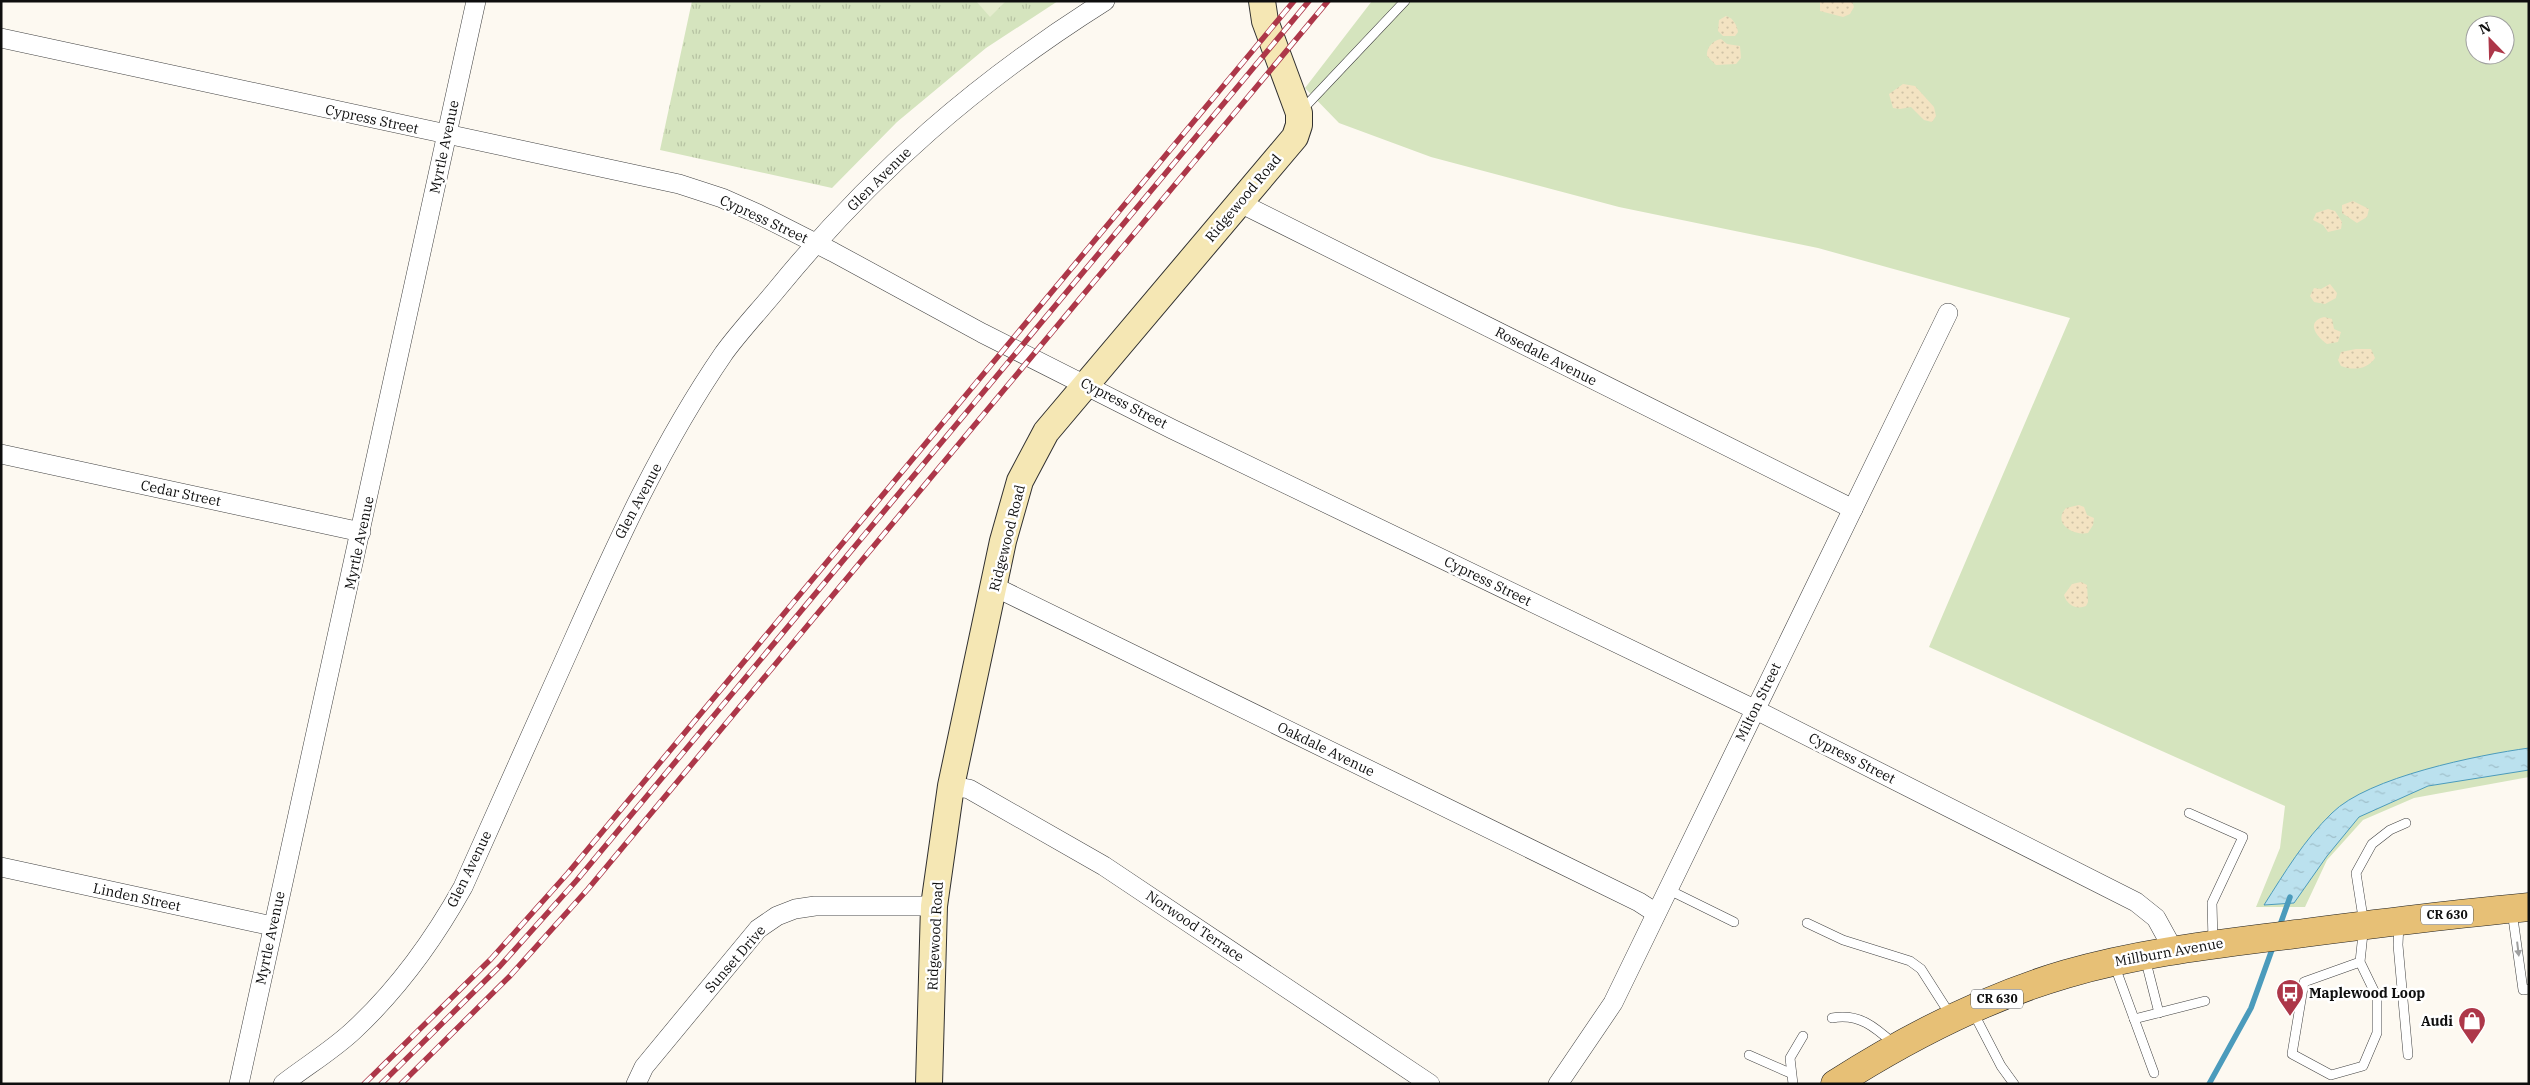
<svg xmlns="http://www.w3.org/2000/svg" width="2530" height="1085" font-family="'IBM Plex Serif',serif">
	<defs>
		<pattern id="sand-dots" width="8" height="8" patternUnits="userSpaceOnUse" patternTransform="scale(1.25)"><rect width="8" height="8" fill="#f3e3c2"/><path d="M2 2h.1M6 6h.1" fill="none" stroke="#cfc2a6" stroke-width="1.8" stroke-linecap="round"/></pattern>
		<pattern id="park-tufts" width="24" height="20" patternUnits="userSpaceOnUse" patternTransform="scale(1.25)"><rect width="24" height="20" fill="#d5e4be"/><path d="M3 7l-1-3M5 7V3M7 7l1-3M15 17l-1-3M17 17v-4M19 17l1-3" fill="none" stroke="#b6c2a2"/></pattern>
		<pattern id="water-ripples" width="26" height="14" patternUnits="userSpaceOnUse" patternTransform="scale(1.25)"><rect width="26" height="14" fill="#bbe1ee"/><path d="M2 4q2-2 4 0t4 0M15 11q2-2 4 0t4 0" fill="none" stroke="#a0c0cb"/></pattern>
	</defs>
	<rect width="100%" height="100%" fill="#fdf9f1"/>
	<path fill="#d5e4be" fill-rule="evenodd" d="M 1372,1 L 2529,1 L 2529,777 L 2414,798 L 2363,820 L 2327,860 L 2305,907 L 2256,907 L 2280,848 L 2285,806 L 1929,647 L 2070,318 L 1818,248 L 1619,207 L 1431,157 L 1339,123 L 1305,88 ZM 2475,25 L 2505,25 L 2505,55 L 2475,55 Z"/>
	<g fill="url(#sand-dots)">
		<polygon points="1820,1 1852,1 1854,7 1850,14 1843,17 1820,11"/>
		<path d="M 1726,16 C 1733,18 1737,25 1738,32 L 1735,36 L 1723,36 L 1718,31 L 1719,20 Z"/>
		<path d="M 1721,39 L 1727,44 L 1740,46 L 1741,58 L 1736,64 L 1716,65 L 1707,56 C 1706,48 1713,40 1721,39 Z"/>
		<polygon points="1903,84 1915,86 1934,107 1936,116 1932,122 1924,120 1911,107 1900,109 1893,108 1889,94"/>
		<polygon points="2353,201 2369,209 2367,217 2357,223 2342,213 2342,205"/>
		<polygon points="2328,209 2335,211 2342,222 2341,229 2328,232 2323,225 2313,220 2316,213"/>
		<polygon points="2330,284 2337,293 2336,298 2325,304 2314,302 2310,296 2314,288 2321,289"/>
		<path d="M 2324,317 L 2332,319 L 2334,329 L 2341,332 L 2338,342 L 2327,344 C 2317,337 2305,322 2324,317 Z"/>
		<path d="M 2356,349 L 2371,349 L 2375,358 C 2368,369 2353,371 2341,366 L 2338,360 L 2341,352 Z"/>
		<path d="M 2079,505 L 2084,507 L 2087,515 L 2094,518 L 2093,525 L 2088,533 C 2073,536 2052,523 2066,508 Z"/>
		<path d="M 2081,582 L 2087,585 L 2088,602 L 2086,606 C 2076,610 2067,605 2064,595 L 2072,584 Z"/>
	</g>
	<polygon fill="url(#park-tufts)" points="692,1 1058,1 986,48 897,122 832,188 660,150"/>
	<polygon fill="#e5ecce" points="976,1 1006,1 990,17"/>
	<path fill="url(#water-ripples)" stroke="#4b9bbc" d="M 2529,748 L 2529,770 L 2428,786 L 2359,817 L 2327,856 L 2294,903 L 2264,905 C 2285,872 2304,840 2332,813 C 2368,777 2478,755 2529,748 Z"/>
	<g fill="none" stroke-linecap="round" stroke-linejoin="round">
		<g stroke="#4b9bbc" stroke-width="5.5">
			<polyline points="2279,928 2290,897"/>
			<polyline points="2209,1084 2251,1008 2274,944"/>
		</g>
		<defs>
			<g id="lane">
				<polyline points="1301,111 1405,1"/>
				<polyline points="2189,813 2243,837 2212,903 2213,941"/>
				<polyline points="1667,889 1734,922"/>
				<polyline points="2512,911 2523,990 2529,989"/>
				<polyline points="1807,923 1843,940 1910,961 1921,969 1951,1016"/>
				<polyline points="2399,923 2398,945 2408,1055"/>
				<polyline points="2145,958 2159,1013"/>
				<polyline points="2360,962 2304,982 2292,1054 2331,1075 2363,1066 2377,1033 2377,997 2360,962 2364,924 2356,873 2372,844 2390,830 2406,823"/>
				<polyline points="2114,964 2154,1073"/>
				<polyline points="1973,1012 2001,1066 2014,1084"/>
				<path d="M 1832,1018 C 1859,1013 1875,1027 1894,1044"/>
				<polyline points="2134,1019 2205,1001"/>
				<polyline points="1749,1055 1790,1073"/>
				<polyline points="1793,1084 1790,1058 1803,1036"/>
			</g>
			<g id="street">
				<polyline points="1,38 679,184 722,198 758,214 833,252 982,333 1172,429 1754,709 2136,902 2156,918 2173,949"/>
				<polyline points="1240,203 1853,509"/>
				<polyline points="1,454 361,532"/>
				<polyline points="995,587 1639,902 1656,913"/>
				<polyline points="951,786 969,789 1104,866 1430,1084"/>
				<polyline points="1,867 272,926"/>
				<polyline points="239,1084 476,1"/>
				<path d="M 283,1084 C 306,1066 333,1050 354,1030 C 399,988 433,941 463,887 C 499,805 536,723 573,641 C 617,542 662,443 724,353 C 740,331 760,310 778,288 C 873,172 978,81 1105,1"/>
				<polyline points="636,1084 644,1067 758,929 777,916 795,909 815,906 934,906"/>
				<polyline points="1558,1084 1613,1003 1948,313"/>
			</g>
			<polyline id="secondary" points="929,1084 934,906 951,786 1003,541 1020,481 1046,432 1295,137 1299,125 1299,113 1265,21 1262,1"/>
			<path id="primary" d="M 1835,1084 C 1907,1038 1984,998 2066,974 C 2142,952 2219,944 2296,934 C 2374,924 2451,914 2529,907"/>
		</defs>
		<use href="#lane" stroke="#414141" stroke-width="10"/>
		<use href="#street" stroke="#414141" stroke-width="20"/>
		<use href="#secondary" stroke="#303030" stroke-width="28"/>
		<use href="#primary" stroke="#1f1f1f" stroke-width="29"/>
		<use href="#lane" stroke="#fff" stroke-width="9"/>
		<use href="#street" stroke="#fff" stroke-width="19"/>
		<use href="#secondary" stroke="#f5e7b4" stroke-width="26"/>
		<use href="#primary" stroke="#e7c076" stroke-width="28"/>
		<defs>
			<g id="rail">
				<polyline points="364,1084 491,959 568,873 1294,1"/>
				<polyline points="381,1084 500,966 577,880 1309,1"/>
				<polyline points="401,1084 510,976 588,889 1328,1"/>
			</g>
		</defs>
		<use href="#rail" stroke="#ad3749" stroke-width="5.5"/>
		<use href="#rail" stroke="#fff" stroke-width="4" stroke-dasharray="11" stroke-linecap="butt"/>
	</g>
	<defs><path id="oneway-solid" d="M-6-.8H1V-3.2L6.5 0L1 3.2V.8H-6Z" transform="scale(1.25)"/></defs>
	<use fill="#9f9f9f" href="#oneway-solid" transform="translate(2518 949) rotate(83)"/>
	<defs>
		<symbol id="bus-pin" viewBox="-11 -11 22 30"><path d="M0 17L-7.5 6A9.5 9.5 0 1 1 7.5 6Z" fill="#ad3749" stroke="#fff"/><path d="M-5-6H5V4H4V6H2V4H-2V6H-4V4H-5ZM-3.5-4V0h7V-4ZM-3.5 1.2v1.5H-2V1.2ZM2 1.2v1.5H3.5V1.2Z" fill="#fff"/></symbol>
		<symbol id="shop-pin" viewBox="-11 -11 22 30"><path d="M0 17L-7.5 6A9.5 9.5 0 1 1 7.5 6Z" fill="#ad3749" stroke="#fff"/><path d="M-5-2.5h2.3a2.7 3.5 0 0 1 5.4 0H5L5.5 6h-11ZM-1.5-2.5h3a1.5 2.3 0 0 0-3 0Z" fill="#fff"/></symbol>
	</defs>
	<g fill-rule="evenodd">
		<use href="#bus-pin" x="2274" y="977" width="32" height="43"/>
		<use href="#shop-pin" x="2456" y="1005" width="32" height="43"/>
	</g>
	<g text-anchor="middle" stroke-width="5" stroke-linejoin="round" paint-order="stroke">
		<g fill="#fff" stroke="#565656" stroke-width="1">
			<rect x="2421" y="905.5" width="52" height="19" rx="4"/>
			<rect x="1971" y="989.5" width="52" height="19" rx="4"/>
		</g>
		<g font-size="12" font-weight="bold" fill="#0e0e0e">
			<text x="2447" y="919">CR 630</text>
			<text x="1997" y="1003">CR 630</text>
		</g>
		<g font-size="14" fill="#0e0e0e" stroke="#fff">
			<text transform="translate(372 119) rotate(12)" y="5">Cypress Street</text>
			<text transform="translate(444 147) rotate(-78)" y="5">Myrtle Avenue</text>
			<text transform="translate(879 179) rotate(-45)" y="5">Glen Avenue</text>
			<text transform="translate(1243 198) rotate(-50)" y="5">Ridgewood Road</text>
			<text transform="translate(764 219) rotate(25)" y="5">Cypress Street</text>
			<text transform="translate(1546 356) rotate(27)" y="5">Rosedale Avenue</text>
			<text transform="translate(1124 403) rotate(27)" y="5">Cypress Street</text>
			<text transform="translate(181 493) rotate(12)" y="5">Cedar Street</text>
			<text transform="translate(638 501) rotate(-62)" y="5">Glen Avenue</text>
			<text transform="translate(1007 538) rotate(-76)" y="5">Ridgewood Road</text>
			<text transform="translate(359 543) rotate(-78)" y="5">Myrtle Avenue</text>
			<text transform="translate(1488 581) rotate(26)" y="5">Cypress Street</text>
			<text transform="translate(1758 702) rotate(-64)" y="5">Milton Street</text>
			<text transform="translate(1326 749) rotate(26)" y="5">Oakdale Avenue</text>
			<text transform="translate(1852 758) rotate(27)" y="5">Cypress Street</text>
			<text transform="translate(469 869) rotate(-64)" y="5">Glen Avenue</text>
			<text transform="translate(137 897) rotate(12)" y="5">Linden Street</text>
			<text transform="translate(1195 926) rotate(34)" y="5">Norwood Terrace</text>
			<text transform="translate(935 936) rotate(-87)" y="5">Ridgewood Road</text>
			<text transform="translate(270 938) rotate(-78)" y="5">Myrtle Avenue</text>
			<text transform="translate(2169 952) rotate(-10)" y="5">Millburn Avenue</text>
			<text transform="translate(735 959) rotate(-49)" y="5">Sunset Drive</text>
		</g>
		<g font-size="14" font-weight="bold" fill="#0e0e0e" stroke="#fff" text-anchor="start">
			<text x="2309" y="998">Maplewood Loop</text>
			<text x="2453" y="1026" text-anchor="end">Audi</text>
		</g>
	</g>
	<rect width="2530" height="1085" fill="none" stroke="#0e0e0e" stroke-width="5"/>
	<g transform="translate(2490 40) rotate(337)"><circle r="24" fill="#ffffff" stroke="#9f9f9f"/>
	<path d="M0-4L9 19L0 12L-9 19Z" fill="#ad3749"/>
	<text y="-8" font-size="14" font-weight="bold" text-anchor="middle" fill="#0e0e0e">N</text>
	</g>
</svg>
